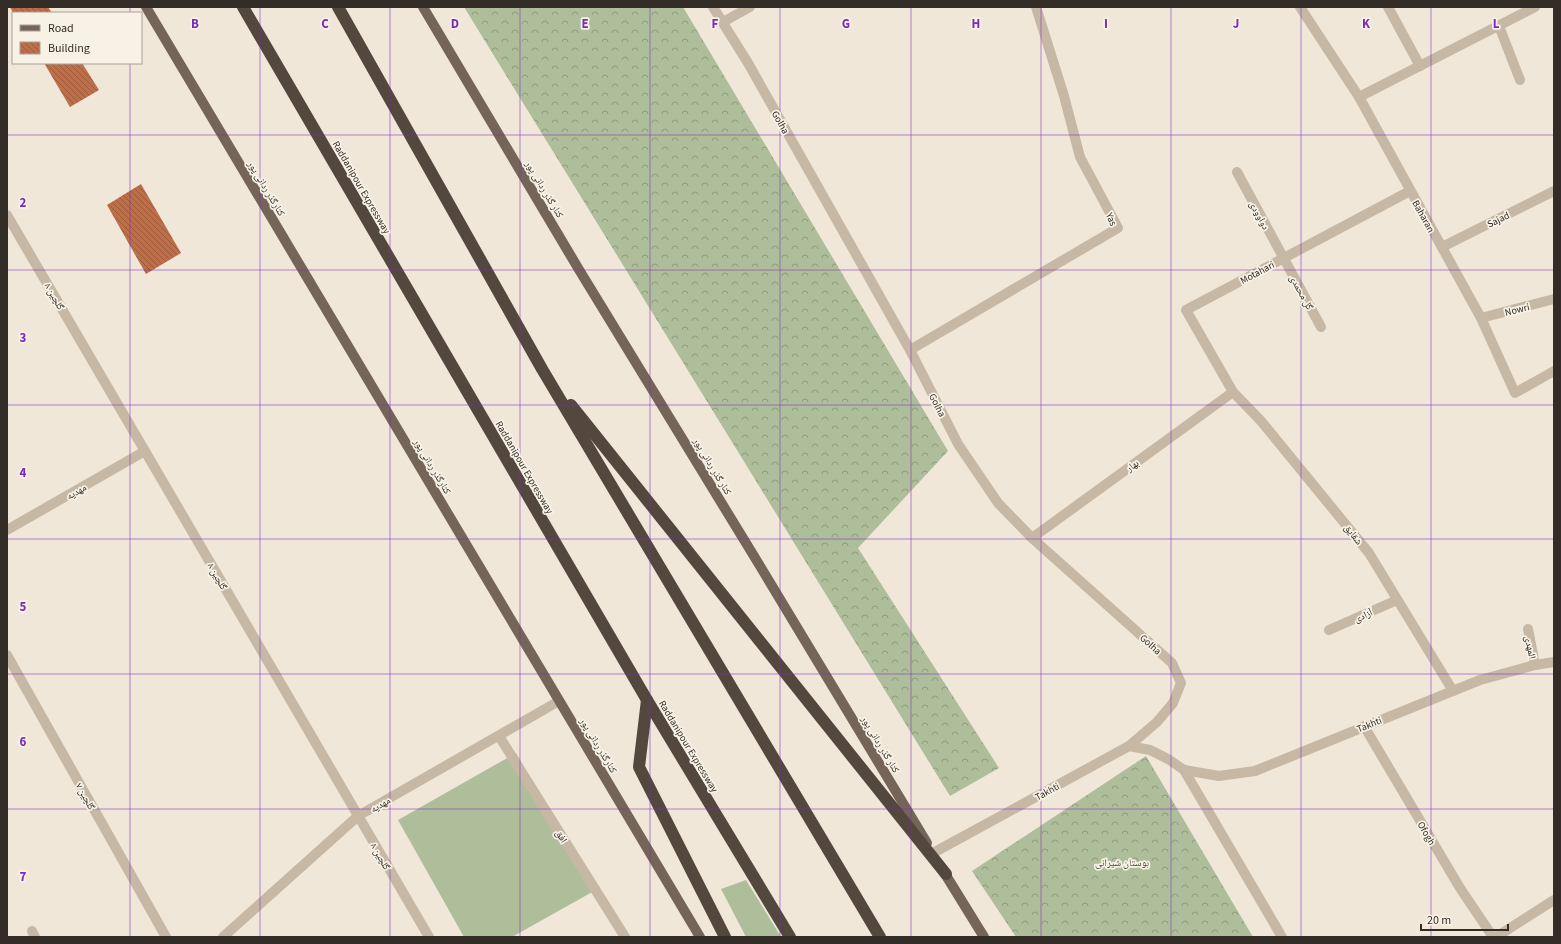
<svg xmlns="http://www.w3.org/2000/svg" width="1561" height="944" font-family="'Source Sans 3','Noto Naskh Arabic',sans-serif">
	<defs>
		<pattern id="forest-crowns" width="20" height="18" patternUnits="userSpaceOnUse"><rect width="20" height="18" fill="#afbe9a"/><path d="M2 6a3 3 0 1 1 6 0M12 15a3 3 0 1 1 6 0" fill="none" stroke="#8f9b7e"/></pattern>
		<pattern id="building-back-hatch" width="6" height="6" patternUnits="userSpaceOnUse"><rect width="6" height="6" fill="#bf6f48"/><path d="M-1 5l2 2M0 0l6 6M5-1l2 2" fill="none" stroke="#9c5b3c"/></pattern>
	</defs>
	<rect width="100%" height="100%" fill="#f0e7d9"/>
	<g fill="#afbe9a">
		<polygon points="516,753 594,891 512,937 464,937 398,820"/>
		<polygon points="746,880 781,937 746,937 721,889"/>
	</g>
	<g fill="url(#forest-crowns)">
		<polygon points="464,7 683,7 948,451 858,548 999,768 950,796"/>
		<polygon points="1146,756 1253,937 1016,937 972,871"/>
	</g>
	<g fill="url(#building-back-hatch)">
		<polygon points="10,7 48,7 52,13 13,13"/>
		<polygon points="44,63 82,63 99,90 70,107"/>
		<polygon points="141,184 181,253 146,274 107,205"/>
	</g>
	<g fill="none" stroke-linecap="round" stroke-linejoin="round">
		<g stroke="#c7b8a6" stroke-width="10">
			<polyline points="713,7 748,63 910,350 958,444 998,503 1032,538 1172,663 1181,683 1173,703 1157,722 1129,746"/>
			<polyline points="1300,7 1359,97 1481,318 1515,393 1554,371"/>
			<polyline points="1388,7 1420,66"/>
			<polyline points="723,22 750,7"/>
			<polyline points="1499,26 1520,80"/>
			<polyline points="1359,97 1535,7"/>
			<polyline points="1237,172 1321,327"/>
			<polyline points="1410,191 1186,310 1233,392 1261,421 1369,553 1453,691"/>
			<polyline points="7,215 429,937"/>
			<polyline points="1442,247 1554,191"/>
			<polyline points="1481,318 1554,299"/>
			<polyline points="910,350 1118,228 1080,157 1064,96 1036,7"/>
			<polyline points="7,530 145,451"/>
			<polyline points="1032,538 1233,392"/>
			<polyline points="1528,629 1535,665"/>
			<polyline points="1329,630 1397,600"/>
			<polyline points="7,655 166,937"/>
			<polyline points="1364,726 1460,888 1493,937"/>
			<polyline points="499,736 625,937"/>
			<polyline points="1184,770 1282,937"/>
			<polyline points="933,853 1129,746 1150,750 1168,759 1184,770 1219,776 1255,771 1480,680 1535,665 1554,662"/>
			<polyline points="32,931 35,937"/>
			<polyline points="223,937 358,816 559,701"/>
			<polyline points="1496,937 1554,900"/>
		</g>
		<g stroke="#756458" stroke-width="10">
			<polyline points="146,7 700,937"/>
			<polyline points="423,7 578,268 760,566 927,843"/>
			<polyline points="942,869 984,937"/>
		</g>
		<g stroke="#54473e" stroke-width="12">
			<polyline points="243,7 647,700 790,937"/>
			<polyline points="338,7 542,369 880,937"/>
			<polyline points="571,405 946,874"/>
			<polyline points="647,700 639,767 725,937"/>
		</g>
	</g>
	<path fill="none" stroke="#7b2cbf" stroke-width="1" stroke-opacity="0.55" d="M 130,7 L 130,13M 260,7 L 260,937M 390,7 L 390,937M 520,7 L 520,937M 650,7 L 650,937M 780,7 L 780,937M 911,7 L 911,937M 1041,7 L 1041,937M 1171,7 L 1171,937M 1301,7 L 1301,937M 1431,7 L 1431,937M 130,63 L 130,937M 7,135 L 1554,135M 7,270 L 1554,270M 7,405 L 1554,405M 7,539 L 1554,539M 7,674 L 1554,674M 7,809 L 1554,809"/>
	<g text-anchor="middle" stroke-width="3.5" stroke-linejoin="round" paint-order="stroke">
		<g font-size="10" fill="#332c27" stroke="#f8f1e5">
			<text transform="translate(781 122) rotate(61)" y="4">Golha</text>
			<text transform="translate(362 187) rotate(60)" y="4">Raddanipour Expressway</text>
			<text transform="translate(267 188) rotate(59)" y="4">کنارگذر ردانی پور</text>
			<text transform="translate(545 189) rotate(59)" y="4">کنار گذر ردانی پور</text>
			<text transform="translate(1260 215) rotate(62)" y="4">دواوودی</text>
			<text transform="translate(1424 216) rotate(61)" y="4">Baharan</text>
			<text transform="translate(1112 219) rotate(67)" y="4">Yas</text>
			<text transform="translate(1498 219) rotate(-26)" y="4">Sajad</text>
			<text transform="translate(1257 272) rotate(-28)" y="4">Motahari</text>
			<text transform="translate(1302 292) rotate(61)" y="4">گل محمدی</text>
			<text transform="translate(55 296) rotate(60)" y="4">گلچین ۸</text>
			<text transform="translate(1517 309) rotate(-14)" y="4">Nowri</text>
			<text transform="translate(938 405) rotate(63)" y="4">Golha</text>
			<text transform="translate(1132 465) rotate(-36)" y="4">بهار</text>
			<text transform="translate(433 466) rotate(59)" y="4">کنارگذر ردانی پور</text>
			<text transform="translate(713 466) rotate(59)" y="4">کنار گذر ردانی پور</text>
			<text transform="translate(525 467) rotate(60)" y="4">Raddanipour Expressway</text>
			<text transform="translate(76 491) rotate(-30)" y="4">مهدیه</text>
			<text transform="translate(1354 534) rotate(52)" y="4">شقایق</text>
			<text transform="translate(218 576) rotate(60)" y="4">گلچین ۸</text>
			<text transform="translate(1363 615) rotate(-24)" y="4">آزادی</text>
			<text transform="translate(1151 644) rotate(42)" y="4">Golha</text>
			<text transform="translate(1531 647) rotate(78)" y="4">المهدی</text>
			<text transform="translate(1369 724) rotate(-22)" y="4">Takhti</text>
			<text transform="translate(881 744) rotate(59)" y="4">کنار گذر ردانی پور</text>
			<text transform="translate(599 745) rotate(59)" y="4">کنارگذر ردانی پور</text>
			<text transform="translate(689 746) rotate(59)" y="4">Raddanipour Expressway</text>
			<text transform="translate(1047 791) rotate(-29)" y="4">Takhti</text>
			<text transform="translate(86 796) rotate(61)" y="4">گلچین ۷</text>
			<text transform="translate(380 804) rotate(-30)" y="4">مهدیه</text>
			<text transform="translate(1427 833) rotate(60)" y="4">Ofogh</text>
			<text transform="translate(562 836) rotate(58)" y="4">افق</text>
			<text transform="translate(381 856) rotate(60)" y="4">گلچین ۸</text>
		</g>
		<g font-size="10" fill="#40502c" stroke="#f8f1e5">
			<text x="1122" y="866">بوستان شیرانی</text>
		</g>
	</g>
	<g font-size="13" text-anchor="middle" font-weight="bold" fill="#7b2cbf" stroke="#f8f1e5" stroke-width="3.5" stroke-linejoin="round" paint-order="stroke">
		<text x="195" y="28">B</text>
		<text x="325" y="28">C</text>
		<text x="455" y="28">D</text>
		<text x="585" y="28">E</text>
		<text x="715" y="28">F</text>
		<text x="846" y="28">G</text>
		<text x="976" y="28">H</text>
		<text x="1106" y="28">I</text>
		<text x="1236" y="28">J</text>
		<text x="1366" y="28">K</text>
		<text x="1496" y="28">L</text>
		<text x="23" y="207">2</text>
		<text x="23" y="342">3</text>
		<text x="23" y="477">4</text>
		<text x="23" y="611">5</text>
		<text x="23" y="746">6</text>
		<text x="23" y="881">7</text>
	</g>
	<rect width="1561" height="944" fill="none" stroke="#332c27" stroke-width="16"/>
	<rect x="12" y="12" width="130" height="52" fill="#f8f1e5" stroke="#a9a299"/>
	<rect x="20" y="25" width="20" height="6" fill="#756458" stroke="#a9a299"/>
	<text x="48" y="32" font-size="12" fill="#332c27">Road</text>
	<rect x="20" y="42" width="20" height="12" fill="url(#building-back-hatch)" stroke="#a9a299"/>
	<text x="48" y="52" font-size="12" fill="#332c27">Building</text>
	<path d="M1421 924v6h87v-6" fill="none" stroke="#332c27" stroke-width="2"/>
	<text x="1427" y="924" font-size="12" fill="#332c27" stroke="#f8f1e5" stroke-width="3" paint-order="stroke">20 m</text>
</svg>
